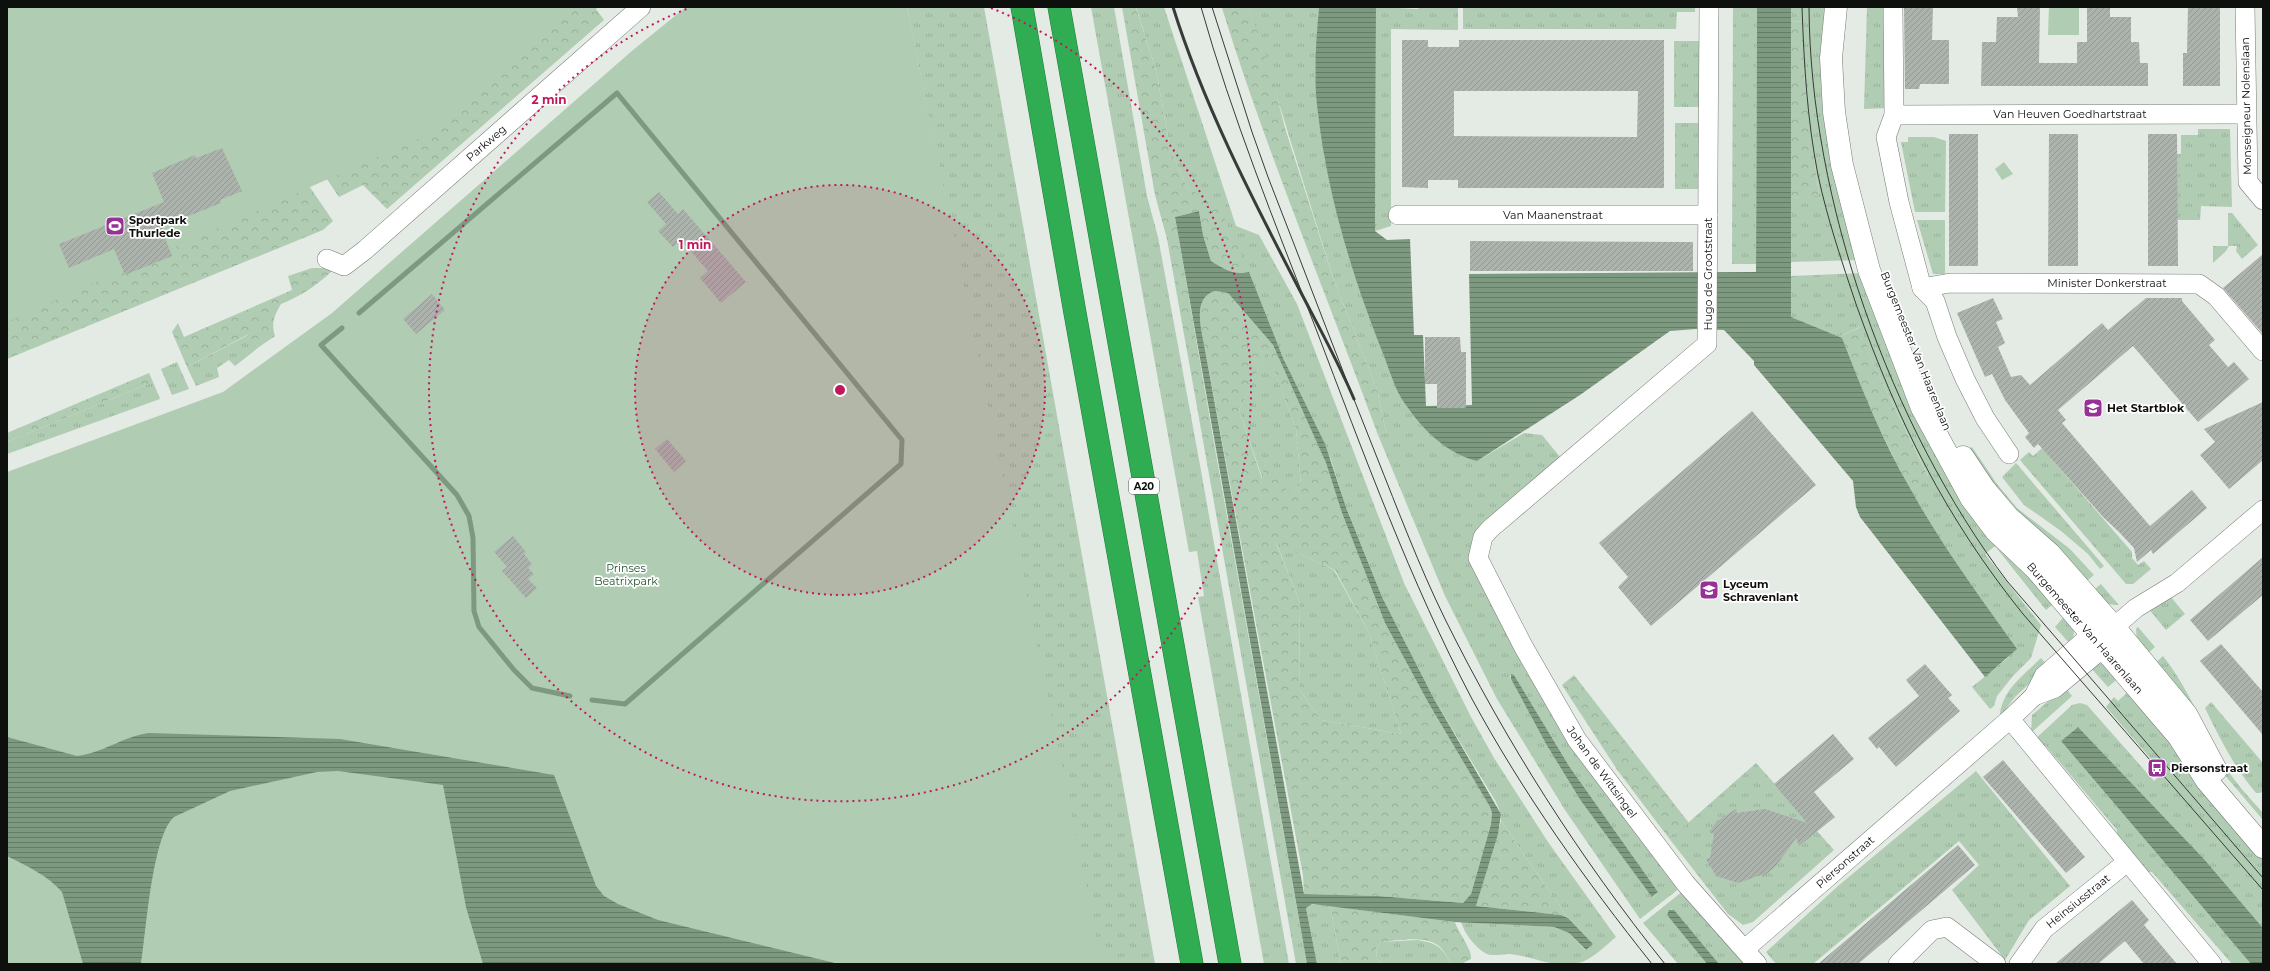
<svg xmlns="http://www.w3.org/2000/svg" width="2270" height="971" font-family="Montserrat,sans-serif">
	<defs>
		<pattern id="grass-tufts" width="24" height="20" patternUnits="userSpaceOnUse"><rect width="24" height="20" fill="#b0cdb3"/><path d="M3 7l-1-3M5 7V3M7 7l1-3M15 17l-1-3M17 17v-4M19 17l1-3" fill="none" stroke="#96af99"/></pattern>
		<pattern id="forest-crowns" width="20" height="18" patternUnits="userSpaceOnUse"><rect width="20" height="18" fill="#b0cdb3"/><path d="M2 6a3 3 0 1 1 6 0M12 15a3 3 0 1 1 6 0" fill="none" stroke="#96af99"/></pattern>
		<pattern id="water-rules" width="6" height="5" patternUnits="userSpaceOnUse"><rect width="6" height="5" fill="#7d9a80"/><path d="M0 2.5h6" fill="none" stroke="#657c67"/></pattern>
		<pattern id="building-hatch" width="6" height="6" patternUnits="userSpaceOnUse"><rect width="6" height="6" fill="#acb2ac"/><path d="M-1 1l2-2M0 6l6-6M5 7l2-2" fill="none" stroke="#939893"/></pattern>
	</defs>
	<rect width="100%" height="100%" fill="#e4eae4"/>
	<g fill="url(#grass-tufts)" fill-rule="evenodd">
		<polygon points="907,7 984,7 1155,964 1065,964 956,251"/>
		<polygon points="1091,7 1114,7 1147,196 1158,237 1200,465 1289,964 1264,964 1198,597 1204,596 1197,551 1189,552"/>
		<path d="M 1136,7 L 1164,7 L 1236,226 L 1259,235 L 1297,304 L 1404,583 L 1471,717 L 1494,758 L 1548,842 L 1616,937 C 1605,946 1592,960 1578,963 C 1555,969 1532,956 1509,954 C 1502,954 1491,957 1485,953 C 1474,946 1465,934 1461,922 L 1554,927 L 1569,933 L 1585,950 L 1593,944 L 1568,918 L 1501,821 L 1501,814 L 1496,802 L 1434,699 L 1382,597 L 1347,510 L 1331,460 L 1283,358 L 1220,209 L 1187,187 L 1170,148 L 1156,70 Z"/>
		<path d="M 1249,7 L 1319,7 L 1315,75 L 1325,160 L 1400,396 L 1477,461 L 1524,433 L 1542,435 L 1561,458 L 1501,510 L 1473,566 L 1524,668 L 1572,746 L 1680,888 L 1640,919 L 1565,810 L 1497,699 L 1445,596 L 1378,435 L 1386,432 L 1377,389 L 1334,281 ZM 1514,675 L 1569,766 L 1658,892 L 1653,897 L 1581,801 L 1546,744 L 1511,679 L 1510,676 Z"/>
		<polygon points="1376,7 1418,9 1419,7 1458,7 1458,30 1391,29 1391,226 1375,231"/>
		<polygon points="1463,7 1695,7 1695,12 1677,12 1676,29 1463,29"/>
		<polygon points="1733,7 1757,7 1756,264 1732,264"/>
		<polygon points="1791,7 1831,7 1860,260 1791,262 1791,198 1819,195 1803,67 1803,22 1791,21"/>
		<polygon points="1867,7 1888,7 1889,108 1864,109"/>
		<rect x="1674" y="41" width="29" height="66"/>
		<rect x="1675" y="123" width="29" height="66"/>
		<polygon points="2198,129 2230,129 2232,207 2201,206 2200,220 2177,220 2177,154 2181,154 2181,135 2198,135"/>
		<polygon points="1908,137 1934,137 1946,141 1945,212 1915,212 1901,142 1908,142"/>
		<polygon points="2228,213 2232,213 2258,245 2242,259 2236,251 2237,246 2229,246 2226,251 2213,263 2213,246 2228,246"/>
		<polygon points="1917,220 1945,220 1945,274 1933,274"/>
		<polygon points="1864,273 1905,380 2057,601 2046,610 1995,546 1985,554 2041,625 2031,658 2013,676 1997,696 1994,706 1990,709 1972,687 2009,657 1910,490 1928,475 1872,361 1860,327 1838,337 1791,317 1791,276"/>
		<polygon points="248,335 259,347 235,366 229,360 217,368 219,377 196,386 187,367"/>
		<polygon points="1267,350 1296,429 1301,484 1289,495 1266,459 1263,480 1239,410"/>
		<polygon points="177,362 189,389 172,395 161,369"/>
		<polygon points="153,382 160,399 7,454 7,442"/>
		<polygon points="1972,447 1997,484 2017,508 2070,549 2094,575 2083,584 2018,520 1964,451"/>
		<polygon points="2042,448 2132,552 2132,558 2138,565 2144,561 2151,569 2133,584 2126,584 2020,460 2029,452 2033,456"/>
		<polygon points="1217,460 1307,964 1296,964 1207,463"/>
		<polygon points="2016,463 2104,566 2100,569 2088,554 2061,531 2024,505 2002,477"/>
		<polygon points="1276,542 1334,570 1369,633 1401,734 1321,720 1299,689 1300,603"/>
		<polygon points="2101,584 2118,604 2118,605 2107,604 2090,593"/>
		<polygon points="2171,597 2185,614 2166,630 2148,608"/>
		<path d="M 2067,613 C 2072,624 2078,634 2070,644 L 2055,627 Z"/>
		<polygon points="2138,627 2155,647 2145,656 2137,642 2136,629"/>
		<path d="M 2163,656 C 2189,689 2203,727 2223,762 C 2233,781 2249,797 2263,813 L 2263,820 L 2223,773 L 2152,666 Z"/>
		<path d="M 2041,658 L 2048,666 L 2015,697 L 2002,714 L 2000,714 C 2003,689 2024,675 2041,658 Z"/>
		<polygon points="2096,664 2104,664 2121,676 2108,687 2090,667"/>
		<polygon points="2065,687 2072,696 2031,733 2032,715"/>
		<polygon points="2131,689 2263,854 2263,928 2204,859 2078,727 2061,741 2251,964 2232,964 2152,872 2144,872 2116,839 2117,830 2046,746 2033,741 2072,705 2080,703 2087,705 2154,781 2163,773 2106,707 2114,697 2118,701"/>
		<path d="M 2211,702 L 2263,763 L 2263,791 L 2260,793 L 2256,793 C 2234,767 2220,739 2205,708 Z"/>
		<polygon points="1756,763 1834,850 1753,922 1743,925 1728,914 1668,837 1689,822"/>
		<polygon points="1976,771 2070,886 2029,920 2005,960 1952,890 1979,865 1959,841 1813,964 1776,964 1766,952 1838,886"/>
		<polygon points="1683,891 1751,964 1719,964 1671,909 1667,915 1707,964 1678,964 1643,923"/>
		<polygon points="1309,904 1330,906 1341,964 1317,964 1306,908"/>
		<path d="M 1417,940 C 1437,943 1441,946 1451,964 L 1384,964 L 1377,959 L 1376,947 L 1381,942 Z"/>
	</g>
	<g fill="url(#forest-crowns)" fill-rule="evenodd">
		<polygon points="557,7 598,7 596,9 604,20 387,209 363,185 339,197 322,172"/>
		<path d="M 1122,7 L 1136,7 L 1137,11 L 1156,70 L 1170,148 L 1187,187 L 1220,208 L 1249,272 C 1234,276 1224,268 1211,261 L 1203,235 L 1199,211 L 1175,217 L 1217,460 L 1207,463 L 1167,239 L 1155,195 Z"/>
		<path d="M 1249,7 L 1268,62 L 1285,128 L 1334,281 L 1377,389 L 1386,432 L 1378,435 C 1326,293 1267,153 1222,8 Z"/>
		<polygon points="1791,21 1803,22 1803,67 1819,196 1791,198"/>
		<polygon points="307,183 333,221 323,230 7,359 7,258"/>
		<path d="M 312,268 L 323,268 L 332,271 C 316,286 301,296 281,304 C 274,316 271,323 275,336 L 259,347 L 247,335 L 187,367 L 172,332 L 178,323 L 184,337 L 292,290 L 288,276 Z"/>
		<path d="M 1215,291 L 1228,293 L 1273,345 L 1326,463 L 1342,513 L 1385,623 L 1429,704 L 1490,807 L 1492,813 L 1491,824 L 1471,894 L 1463,903 L 1378,896 L 1304,894 L 1303,875 L 1205,350 C 1202,331 1191,298 1215,291 ZM 1267,351 L 1296,429 L 1301,484 L 1289,494 L 1266,458 L 1262,479 L 1239,410 ZM 1276,543 L 1335,570 L 1369,633 L 1401,734 L 1321,720 L 1299,689 L 1300,603 Z"/>
		<polygon points="1861,327 1872,361 1928,476 1910,490 1879,428 1838,337"/>
		<polygon points="149,373 153,382 7,442 7,433"/>
		<polygon points="1574,675 1689,823 1668,837 1618,771 1562,685"/>
		<polygon points="1501,821 1568,918 1561,915 1476,906"/>
		<path d="M 1330,906 L 1455,922 C 1458,932 1473,951 1471,959 L 1461,964 L 1451,964 C 1447,956 1442,946 1434,943 C 1420,936 1396,941 1381,942 L 1376,947 L 1377,959 L 1384,964 L 1341,964 Z"/>
	</g>
	<g fill="#b0cdb3">
		<polygon points="7,7 573,7 438,130 7,322"/>
		<polygon points="686,7 907,7 1102,964 7,964 7,472 223,392 332,313 633,50"/>
		<polygon points="2049,7 2079,7 2079,35 2048,35"/>
		<polygon points="2004,162 2013,174 2002,180 1995,169"/>
	</g>
	<g fill="url(#water-rules)" fill-rule="evenodd">
		<path d="M 1319,7 L 1376,7 L 1375,231 L 1387,240 L 1410,239 L 1414,335 L 1423,335 L 1426,406 L 1472,405 L 1469,274 L 1756,272 L 1757,7 L 1791,7 L 1791,317 L 1842,338 C 1862,390 1883,442 1911,490 C 1942,546 1980,597 2017,649 L 1985,677 L 1860,517 L 1856,507 L 1853,481 L 1754,365 L 1754,361 L 1724,330 L 1696,329 L 1670,331 L 1580,395 L 1477,461 C 1444,453 1418,425 1400,396 C 1392,381 1387,362 1380,346 C 1351,272 1327,192 1318,113 C 1313,78 1316,42 1319,7 Z"/>
		<path d="M 1199,211 L 1203,235 L 1211,261 C 1223,268 1234,276 1249,272 L 1283,358 L 1325,444 L 1347,510 L 1382,597 L 1434,699 L 1501,814 L 1498,834 L 1476,906 L 1561,915 L 1568,918 L 1593,944 L 1586,950 L 1569,933 L 1554,927 L 1455,922 L 1312,904 L 1306,908 L 1317,964 L 1307,964 L 1175,217 ZM 1215,291 L 1228,293 L 1273,345 L 1326,463 L 1342,513 L 1385,623 L 1429,704 L 1490,807 L 1492,813 L 1491,824 L 1471,894 L 1463,903 L 1378,896 L 1304,894 L 1205,350 C 1202,331 1191,298 1215,291 Z"/>
		<polygon points="1511,674 1514,675 1569,766 1658,892 1652,897 1581,801 1546,744 1511,679"/>
		<polygon points="2078,727 2204,859 2263,928 2263,964 2251,964 2061,741"/>
		<path d="M 149,733 L 340,739 L 554,775 L 596,886 L 604,896 L 618,904 L 658,920 L 839,964 L 483,964 L 466,907 L 443,785 L 338,771 L 317,772 L 230,791 L 174,817 C 152,836 146,933 141,964 L 83,964 L 62,892 C 47,875 27,866 7,856 L 7,737 L 77,756 C 103,753 124,736 149,733 Z"/>
		<polygon points="1669,910 1674,910 1719,964 1707,964 1667,915"/>
	</g>
	<g fill="none" stroke-linecap="round" stroke-linejoin="round">
		<g stroke="#7d9a80" stroke-width="5">
			<polyline points="359,313 617,93 902,440 901,464 625,704 592,700"/>
			<polyline points="342,328 321,345 457,495 469,516 473,538 474,611 479,627 514,670 532,688 570,696"/>
		</g>
	</g>
	<g fill="url(#building-hatch)" fill-rule="evenodd">
		<polygon points="1904,7 1933,7 1932,40 1949,40 1949,84 1920,84 1919,89 1905,89"/>
		<polygon points="2017,7 2040,7 2039,63 2077,63 2077,42 2087,42 2087,7 2110,7 2110,17 2131,17 2131,42 2139,42 2140,63 2148,63 2148,86 1981,86 1982,42 1996,42 1997,17 2018,17"/>
		<polygon points="2188,7 2220,7 2220,86 2183,86 2183,53 2187,53"/>
		<path d="M 1402,40 L 1428,40 L 1428,47 L 1459,47 L 1459,40 L 1664,40 L 1664,188 L 1458,188 L 1458,180 L 1428,180 L 1428,188 L 1402,187 ZM 1454,91 L 1638,91 L 1637,137 L 1454,136 Z"/>
		<rect x="1949" y="134" width="29" height="132"/>
		<polygon points="2049,134 2078,134 2078,266 2048,266"/>
		<polygon points="2148,134 2177,134 2178,266 2148,266"/>
		<polygon points="222,148 242,191 220,200 221,203 164,226 164,228 162,230 172,256 125,275 114,249 69,268 59,244 164,202 152,173 195,155 196,158"/>
		<polygon points="659,192 678,214 683,209 746,282 721,303 700,278 708,271 681,240 673,247 658,231 666,224 647,202"/>
		<polygon points="1470,241 1693,242 1693,271 1470,271"/>
		<polygon points="2263,254 2263,334 2223,288"/>
		<polygon points="432,294 445,310 416,334 403,319"/>
		<polygon points="1993,298 2003,319 1996,322 2005,343 1998,347 2011,377 2021,375 2030,385 2102,323 2108,330 2146,298 2182,298 2182,301 2215,340 2209,345 2228,367 2234,362 2249,379 2198,422 2133,346 2058,410 2066,420 2062,423 2150,526 2192,490 2207,508 2153,554 2151,550 2137,562 2134,548 2119,532 2104,518 2038,444 2034,448 2025,437 2029,433 2005,400 1992,374 1985,377 1957,313"/>
		<polygon points="1425,337 1460,337 1461,352 1466,352 1466,408 1437,408 1437,384 1425,384"/>
		<polygon points="2263,402 2263,460 2229,489 2200,455 2215,442 2204,429"/>
		<polygon points="1752,411 1816,485 1651,626 1618,587 1628,577 1599,543"/>
		<polygon points="667,439 686,461 674,472 655,449"/>
		<polygon points="513,536 526,552 524,554 532,564 528,568 534,574 528,579 537,588 526,598 502,571 507,567 494,552"/>
		<polygon points="2263,557 2263,595 2208,641 2190,620"/>
		<polygon points="2221,644 2263,692 2263,735 2200,661"/>
		<polygon points="1925,664 1952,695 1948,698 1960,711 1896,767 1879,747 1877,749 1868,738 1919,696 1906,680"/>
		<polygon points="1833,734 1854,759 1814,792 1835,817 1799,846 1796,838 1776,866 1763,877 1761,875 1738,883 1716,876 1706,859 1710,858 1714,834 1709,832 1717,821 1736,809 1737,813 1765,809 1807,823 1774,784"/>
		<polygon points="2003,760 2085,857 2066,873 1983,777"/>
		<polygon points="1958,845 1975,865 1858,964 1818,964"/>
		<polygon points="2132,900 2149,920 2144,925 2177,964 2144,964 2125,941 2098,964 2055,964"/>
	</g>
	<g fill="none" stroke-linecap="round" stroke-linejoin="round">
		<defs>
			<g id="street">
				<polyline points="1709,7 1707,344 1490,529 1483,537 1478,558 1523,646 1577,740 1686,884 1757,964"/>
				<polyline points="2245,7 2248,182 2263,200"/>
				<polyline points="1893,9 1894,115 1886,137 1899,202 1922,288 1935,301 1947,337 1965,379 1985,418 2009,454"/>
				<polyline points="1894,115 2245,114"/>
				<polyline points="1398,215 1708,215"/>
				<polyline points="327,259 344,266 365,250 641,7"/>
				<polyline points="1922,288 1950,283 2199,284 2216,296 2263,351"/>
				<polyline points="2034,696 2055,688 2103,648 2110,635"/>
				<polyline points="2010,719 2212,964"/>
				<polyline points="1745,949 2010,719 2034,696 2044,676 2091,635 2114,627 2136,608 2177,583 2263,510"/>
				<polyline points="1898,964 1932,930 1947,927 1996,964"/>
				<polyline points="2019,964 2044,929 2127,862"/>
			</g>
			<g id="secondary">
				<polyline points="1836,7 1831,58 1834,112 1842,165 1869,270 1922,408 1971,498 1996,531 2036,569 2128,677 2179,737 2207,781 2263,847"/>
				<polyline points="1963,457 1985,490 2008,517 2050,554 2114,627 2186,714 2216,770"/>
			</g>
			<g id="highway">
				<polyline points="1022,7 1075,313 1192,964"/>
				<polyline points="1059,7 1230,964"/>
			</g>
		</defs>
		<use href="#street" stroke="#757b75" stroke-width="20"/>
		<use href="#secondary" stroke="#757b75" stroke-width="23"/>
		<use href="#highway" stroke="#24763b" stroke-width="23"/>
		<use href="#street" stroke="#fff" stroke-width="19"/>
		<use href="#secondary" stroke="#fff" stroke-width="22"/>
		<use href="#highway" stroke="#30ad53" stroke-width="22"/>
		<g stroke="#383b38" stroke-width="1">
			<path d="M 1201,7 C 1232,117 1275,223 1316,329 C 1363,452 1411,583 1472,699 C 1523,793 1585,880 1652,964"/>
			<path d="M 1212,7 L 1252,132 L 1268,177 C 1304,269 1339,363 1376,455 C 1398,510 1419,566 1445,619 C 1506,742 1579,857 1665,964"/>
			<path d="M 1802,7 C 1804,63 1807,119 1818,175 C 1827,218 1842,262 1856,304 C 1898,422 1945,517 2023,614 L 2263,890"/>
			<path d="M 1809,7 C 1810,201 1890,426 2007,581 L 2263,878"/>
		</g>
		<path stroke="#383b38" stroke-width="3" d="M 1173,7 C 1203,103 1250,194 1296,283 C 1316,322 1337,359 1354,399"/>
	</g>
	<circle cx="840" cy="390" r="205" fill="#c2185b" fill-opacity=".12"/>
	<g fill="none" stroke="#c2185b" stroke-width="2" stroke-dasharray="2 4">
		<circle cx="840" cy="390" r="205"/>
		<path d="M991 8A411 411 0 1 1 689 8"/>
	</g>
	<defs>
		<symbol id="stadium-square" viewBox="-11 -11 22 22"><rect x="-9" y="-9" width="18" height="18" rx="4" fill="#973195" stroke="#fff"/><path d="M0-5a6.5 5 0 1 0 0 10a6.5 5 0 1 0 0-10ZM-3.5-1.8h7v3.6h-7Z" fill="#fff"/></symbol>
		<symbol id="school-square" viewBox="-11 -11 22 22"><rect x="-9" y="-9" width="18" height="18" rx="4" fill="#973195" stroke="#fff"/><path d="M0-5L7-2L0 1L-7-2ZM-4 1L0 2.5L4 1V4Q0 6-4 4Z" fill="#fff"/></symbol>
		<symbol id="bus-square" viewBox="-11 -11 22 22"><rect x="-9" y="-9" width="18" height="18" rx="4" fill="#973195" stroke="#fff"/><path d="M-5-6H5V4H4V6H2V4H-2V6H-4V4H-5ZM-3.5-4V0h7V-4ZM-3.5 1.2v1.5H-2V1.2ZM2 1.2v1.5H3.5V1.2Z" fill="#fff"/></symbol>
	</defs>
	<g fill-rule="evenodd">
		<use href="#stadium-square" x="104" y="215" width="22" height="22"/>
		<use href="#school-square" x="2082" y="397" width="22" height="22"/>
		<use href="#school-square" x="1698" y="579" width="22" height="22"/>
		<use href="#bus-square" x="2146" y="757" width="22" height="22"/>
	</g>
	<g text-anchor="middle" stroke-width="3.5" stroke-linejoin="round" paint-order="stroke">
		<rect fill="#fff" stroke="#565856" stroke-width="1" x="1129" y="478" width="30" height="16" rx="3"/>
		<g font-size="10" font-weight="bold" fill="#0e100e">
			<text x="1144" y="490">A20</text>
		</g>
		<g font-size="11" fill="#0e100e" stroke="#fff">
			<text transform="translate(2246 106) rotate(-91)" y="4">Monseigneur Nolenslaan</text>
			<text x="2070" y="118">Van Heuven Goedhartstraat</text>
			<text transform="translate(486 143) rotate(-41)" y="4">Parkweg</text>
			<text x="1553" y="219">Van Maanenstraat</text>
			<text transform="translate(1708 274) rotate(-90)" y="4">Hugo de Grootstraat</text>
			<text x="2107" y="287">Minister Donkerstraat</text>
			<text transform="translate(1916 351) rotate(68)" y="4">Burgemeester Van Haarenlaan</text>
			<text transform="translate(2085 628) rotate(49)" y="4">Burgemeester Van Haarenlaan</text>
			<text transform="translate(1602 772) rotate(54)" y="4">Johan de Wittsingel</text>
			<text transform="translate(1845 862) rotate(-41)" y="4">Piersonstraat</text>
			<text transform="translate(2078 901) rotate(-39)" y="4">Heinsiusstraat</text>
		</g>
		<g font-size="11" font-weight="bold" fill="#0e100e" stroke="#fff" text-anchor="start">
			<text x="129" y="224">Sportpark<tspan x="129" dy="13">Thurlede</tspan></text>
			<text x="2107" y="412">Het Startblok</text>
			<text x="1723" y="588">Lyceum<tspan x="1723" dy="13">Schravenlant</tspan></text>
			<text x="2171" y="772">Piersonstraat</text>
		</g>
		<g font-size="11" fill="#23522d" stroke="#fff">
			<text x="626" y="572">Prinses<tspan x="626" dy="13">Beatrixpark</tspan></text>
		</g>
	</g>
	<circle cx="840" cy="390" r="6" fill="#c2185b" stroke="#fff" stroke-width="2"/>
	<g font-size="12" text-anchor="middle" font-weight="bold" fill="#c2185b" stroke="#fff" stroke-width="3.5" stroke-linejoin="round" paint-order="stroke">
		<text x="549" y="104">2 min</text>
		<text x="695" y="249">1 min</text>
	</g>
	<rect width="2270" height="971" fill="none" stroke="#0e100e" stroke-width="16"/>
</svg>
